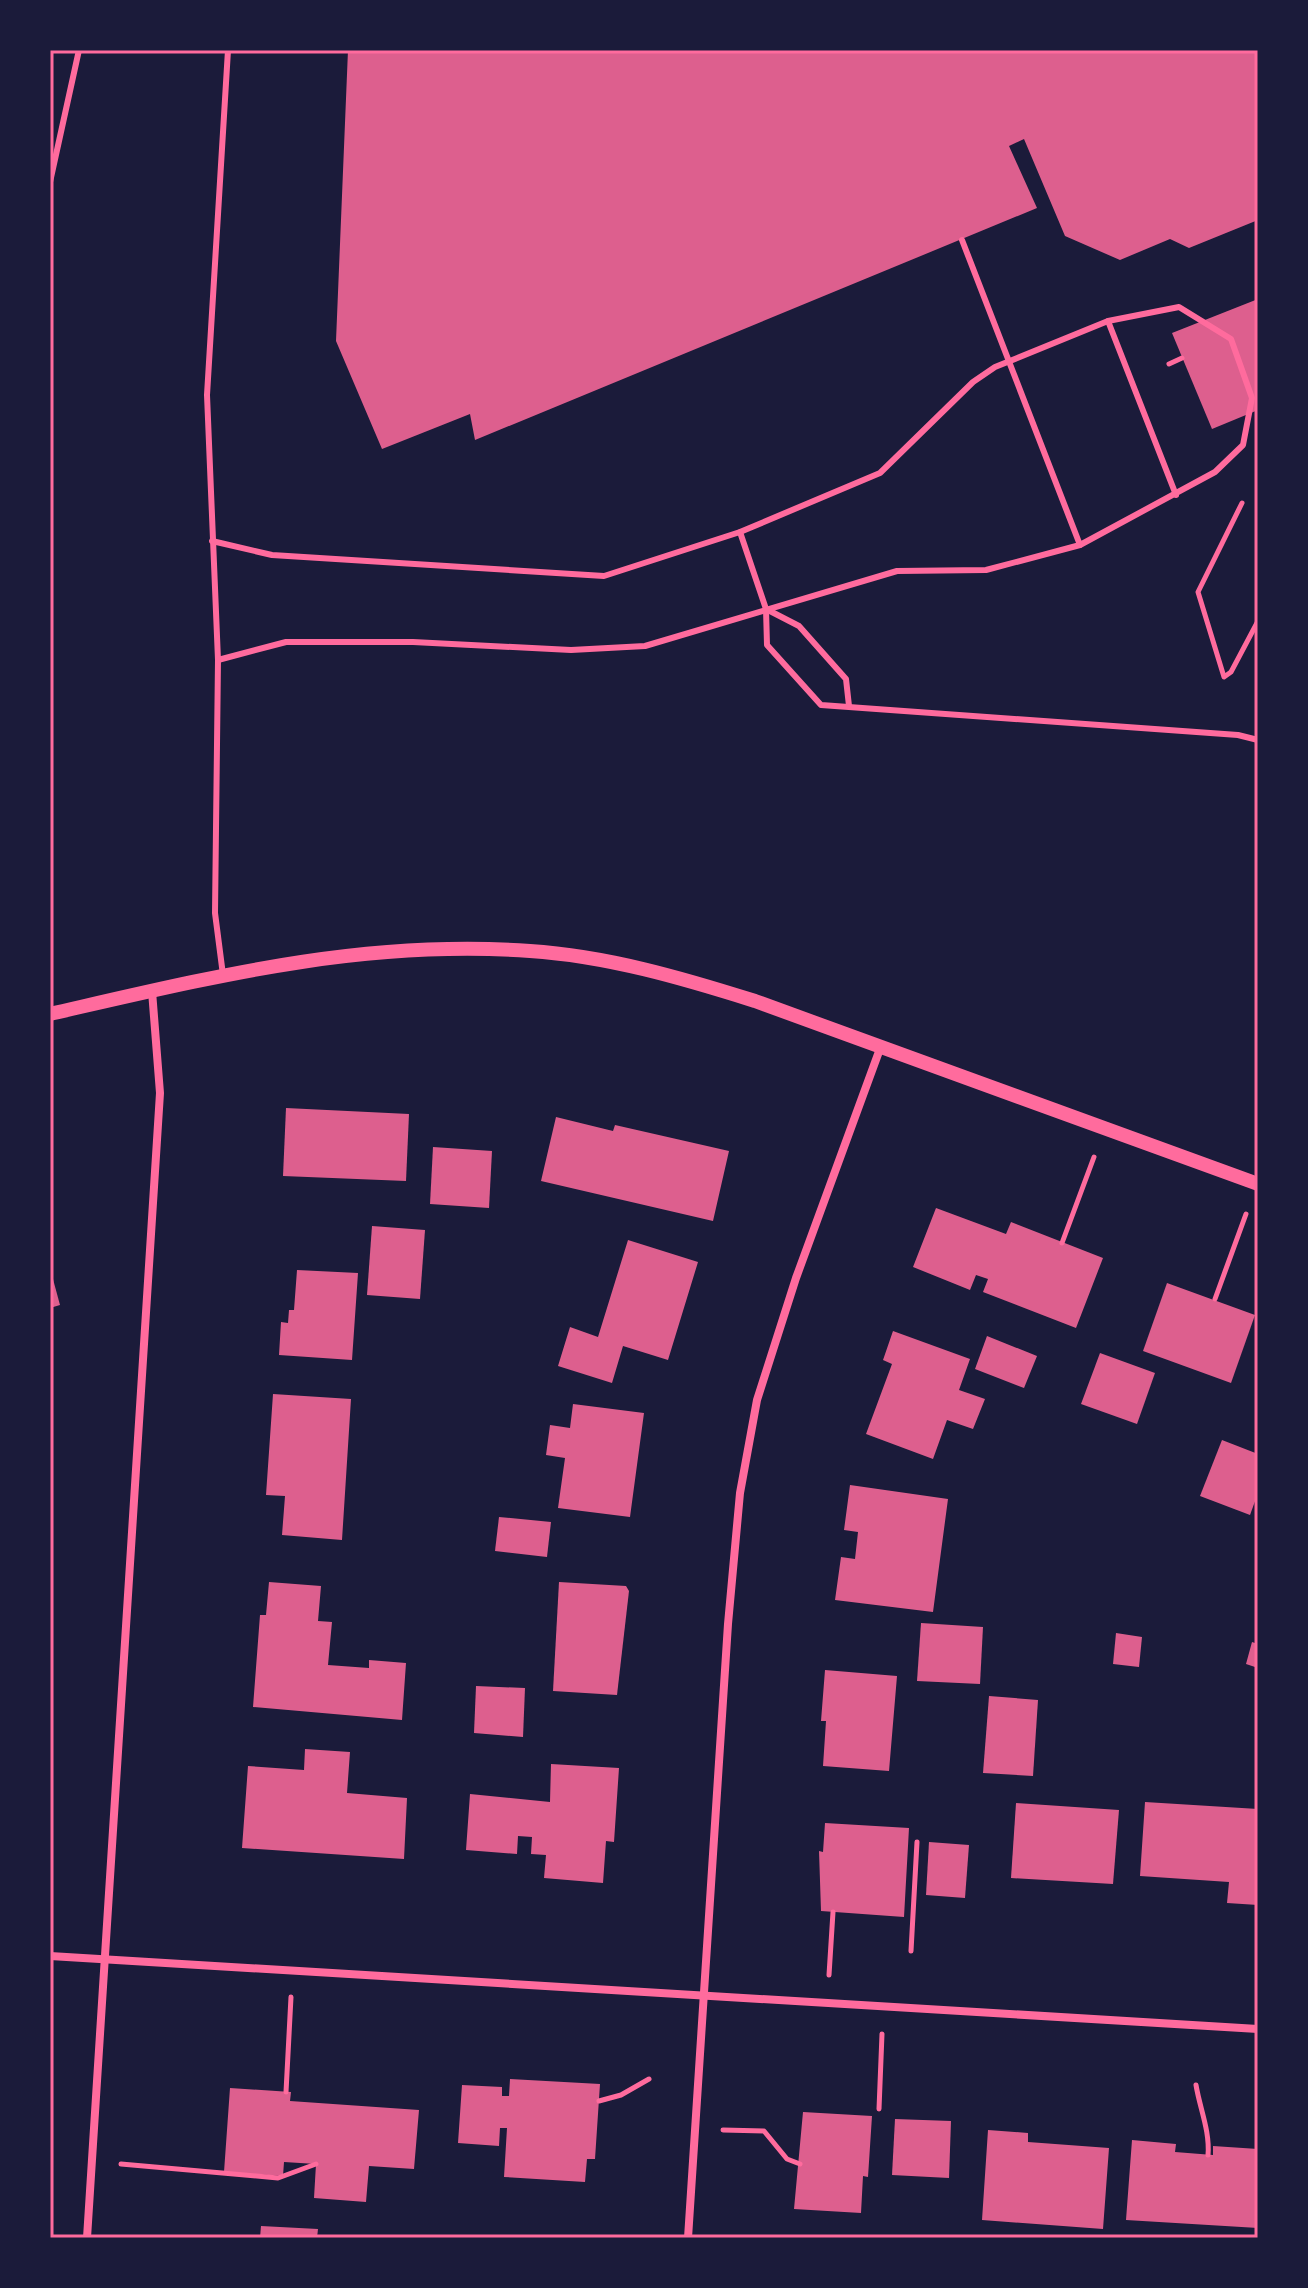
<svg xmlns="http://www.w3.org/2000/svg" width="1308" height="2288" font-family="Cabin,sans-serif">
	<rect width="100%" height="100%" fill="#1b1b3a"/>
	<g fill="#dd5f8e">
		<polygon points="348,50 1258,50 1258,220 1189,248 1170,239 1120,260 1065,236 1024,139 1009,146 1037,208 475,440 470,414 382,449 336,341"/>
		<polygon points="1258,299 1258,410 1212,429 1172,333"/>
		<polygon points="286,1108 409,1114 406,1181 283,1176"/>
		<polygon points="556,1117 613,1131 615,1125 729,1151 713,1221 541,1181"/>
		<polygon points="433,1147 492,1151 489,1208 430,1204"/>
		<polygon points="936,1208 1006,1234 1011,1222 1103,1258 1076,1328 983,1292 988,1279 976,1275 970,1290 913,1267"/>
		<polygon points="372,1226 425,1230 420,1299 367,1295"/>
		<polygon points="628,1240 698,1262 668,1360 623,1346 612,1383 558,1366 570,1327 598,1337"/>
		<polygon points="50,1268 60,1305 50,1308"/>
		<polygon points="297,1270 358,1273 352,1360 279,1355 281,1322 288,1323 289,1310 294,1310"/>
		<polygon points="1167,1283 1255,1315 1231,1383 1143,1351"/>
		<polygon points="893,1331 970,1359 959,1390 985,1399 973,1429 947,1420 933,1459 866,1434 892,1364 883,1360"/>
		<polygon points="987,1336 1037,1356 1024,1388 975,1369"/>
		<polygon points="1100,1353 1155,1373 1137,1424 1081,1404"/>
		<polygon points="273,1394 351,1399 342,1540 282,1535 285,1496 266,1495"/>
		<polygon points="573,1404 644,1413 630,1517 558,1508 565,1458 546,1455 550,1425 570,1428"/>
		<polygon points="1222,1440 1258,1454 1258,1493 1250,1515 1200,1496"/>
		<polygon points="850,1485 948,1499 933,1612 835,1600 841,1557 855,1559 858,1532 844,1530"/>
		<polygon points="499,1517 551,1522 547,1557 495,1551"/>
		<polygon points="269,1582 321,1586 318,1621 332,1622 328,1665 369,1668 369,1660 406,1663 402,1720 253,1707 260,1615 266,1615"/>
		<polygon points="559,1582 626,1586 629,1591 617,1695 553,1691"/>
		<polygon points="921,1623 983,1627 980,1684 917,1681"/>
		<polygon points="1116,1633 1142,1637 1139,1667 1113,1664"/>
		<polygon points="1252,1642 1258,1644 1258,1668 1246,1664"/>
		<polygon points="825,1670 897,1676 889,1771 823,1766 826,1721 821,1721"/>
		<polygon points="476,1686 525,1688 523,1737 474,1733"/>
		<polygon points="989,1696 1038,1700 1033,1776 983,1773"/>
		<polygon points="305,1749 350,1752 347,1793 407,1798 404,1859 242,1848 248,1766 304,1770"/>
		<polygon points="551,1764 619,1768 614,1842 606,1841 603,1883 544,1878 546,1855 531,1854 532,1837 518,1836 517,1854 466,1850 470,1794 550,1802"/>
		<polygon points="1145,1802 1258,1809 1258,1905 1227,1903 1229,1882 1140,1876"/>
		<polygon points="1016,1803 1119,1810 1113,1884 1011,1878"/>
		<polygon points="825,1823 909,1828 904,1917 821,1911 819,1851 823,1852"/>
		<polygon points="929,1842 969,1845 965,1898 926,1895"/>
		<polygon points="510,2079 600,2084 595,2159 587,2159 585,2182 504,2177 507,2128 500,2128 499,2146 458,2143 462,2085 502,2087 502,2096 509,2096"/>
		<polygon points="230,2088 291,2092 290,2101 419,2110 414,2169 369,2166 366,2202 314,2198 316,2164 284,2162 283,2176 224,2172"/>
		<polygon points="803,2112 872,2116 868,2177 863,2176 861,2213 794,2209"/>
		<polygon points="895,2119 951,2121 949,2178 892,2175"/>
		<polygon points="988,2130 1028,2133 1028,2142 1109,2148 1103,2229 982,2220"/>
		<polygon points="1132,2140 1176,2144 1175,2152 1213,2155 1213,2146 1258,2149 1258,2228 1126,2220"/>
		<polygon points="261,2226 318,2229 317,2238 260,2238"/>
	</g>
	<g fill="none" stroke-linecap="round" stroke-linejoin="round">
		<g stroke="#ff6b9d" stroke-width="5">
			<polyline points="1169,364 1182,358"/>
			<polyline points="1242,503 1198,592 1224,677 1231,672 1258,621"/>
			<polyline points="1062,1243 1094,1157"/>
			<polyline points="1215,1299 1246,1214"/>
			<polyline points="911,1951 917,1842"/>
			<polyline points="829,1975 833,1912"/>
			<path d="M 1196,2085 C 1200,2109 1210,2131 1208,2155"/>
			<polyline points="286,2092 291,1997"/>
			<polyline points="599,2101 621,2095 649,2079"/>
			<polyline points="879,2109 882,2034"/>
			<polyline points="723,2130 764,2131 787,2159 800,2164"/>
			<polyline points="121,2164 278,2178 316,2164"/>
		</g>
		<g stroke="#ff6b9d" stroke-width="6">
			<polyline points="50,182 79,50"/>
			<polyline points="962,240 1080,545"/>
			<polyline points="1108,321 1176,495"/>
			<polyline points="740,532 766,609 767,645 821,705 1238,735 1258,740"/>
			<polyline points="212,541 272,555 604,576 740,532 880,473 973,382 995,367 1108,321 1179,307 1231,339 1252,398 1243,445 1215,472 1080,545 986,570 897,571 645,646 571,650 413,642 286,642 218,660"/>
			<polyline points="766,609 799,626 846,679 849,706"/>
			<polyline points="223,975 215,913 218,660 207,395 228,50"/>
		</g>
		<g stroke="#ff6b9d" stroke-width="8">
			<polyline points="50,1956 1258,2029"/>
			<polyline points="87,2238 160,1093 152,991"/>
			<polyline points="688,2238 728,1624 740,1493 757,1400 796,1278 881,1046"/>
		</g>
		<path stroke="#ff6b9d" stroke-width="14" d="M 50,1014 C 212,977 362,939 530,951 C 607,956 682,978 755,1001 L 1258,1184"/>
	</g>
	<rect width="1308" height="2288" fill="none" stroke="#1b1b3a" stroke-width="104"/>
	<rect x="52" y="52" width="1204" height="2184" fill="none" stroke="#ff6b9d" stroke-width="3"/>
</svg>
